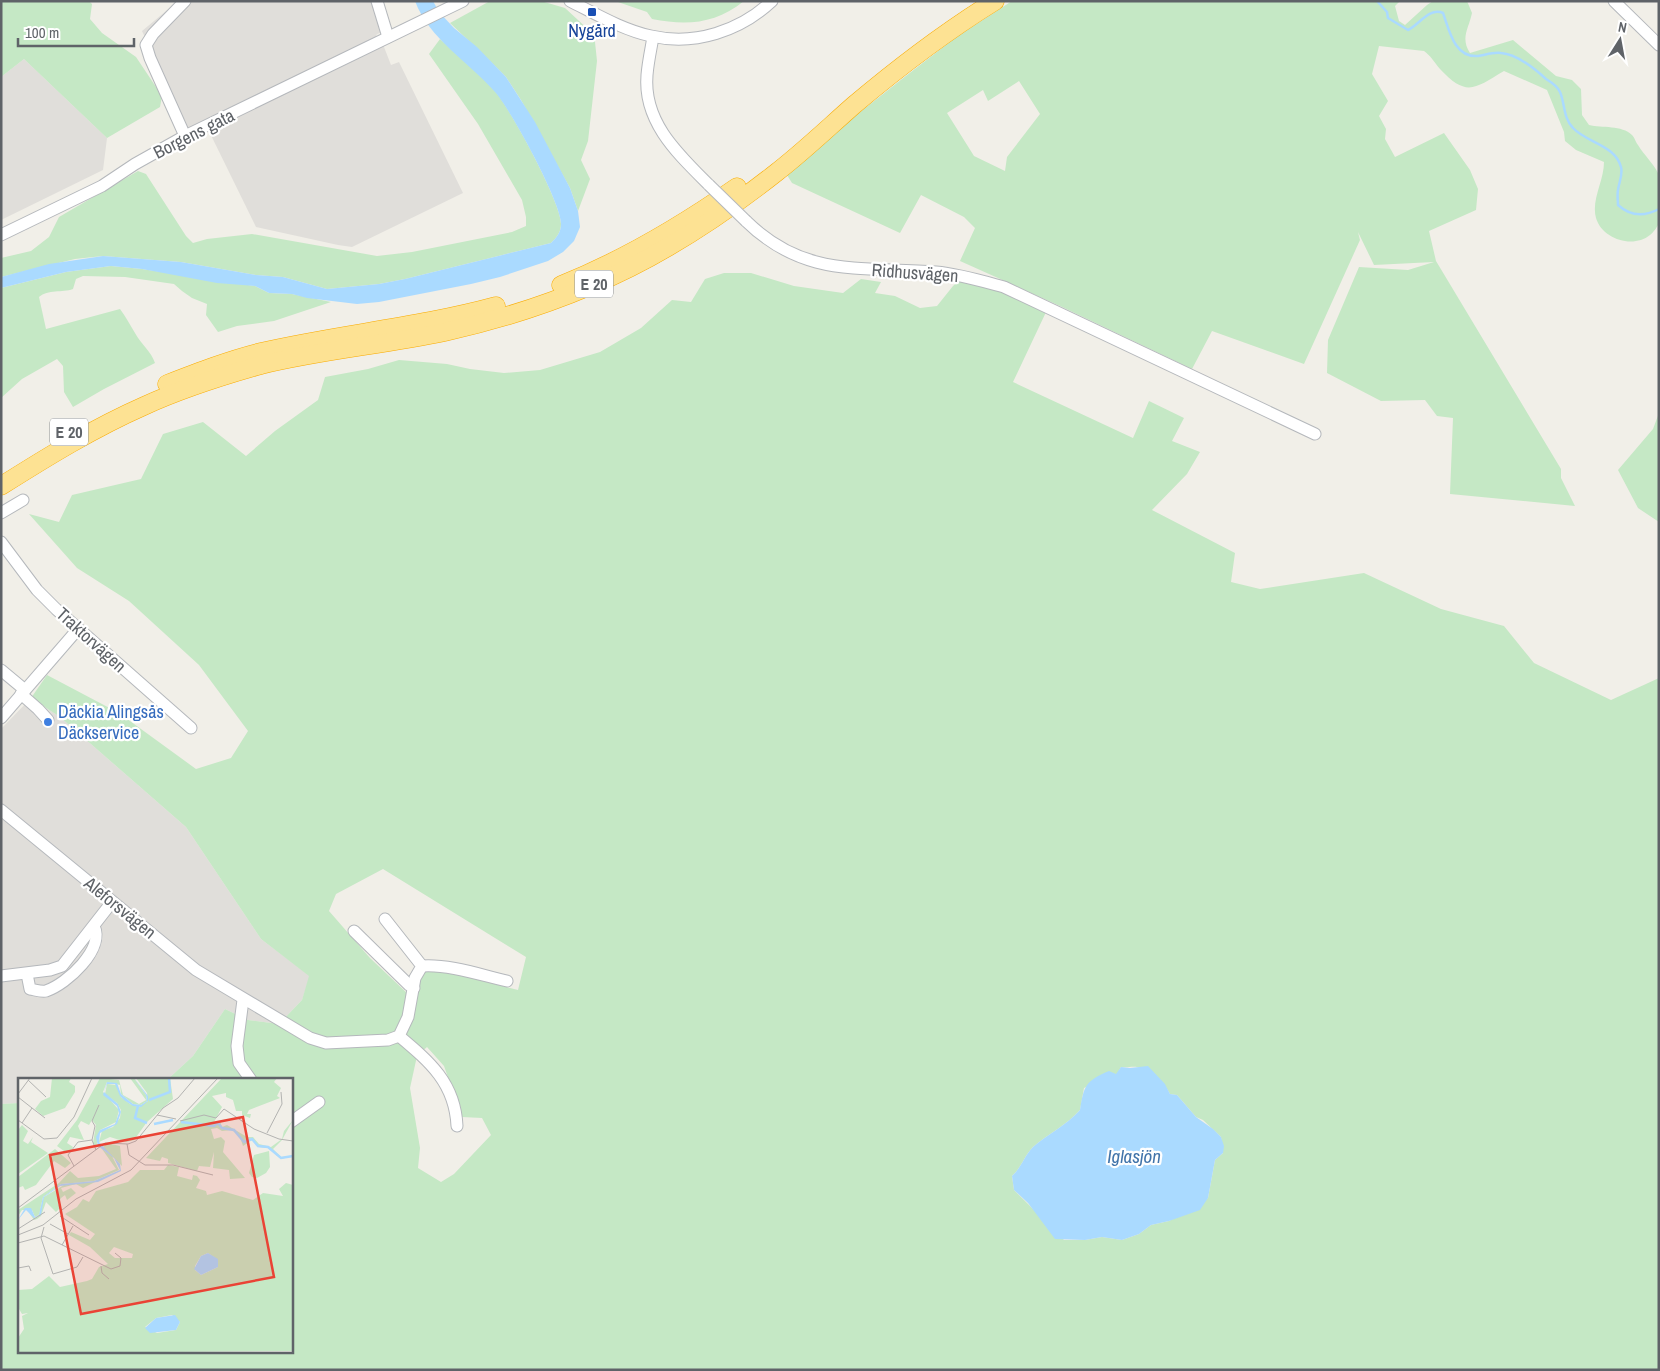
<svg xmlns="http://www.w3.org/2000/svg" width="1660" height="1371" font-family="'Archivo Narrow',sans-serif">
	<rect width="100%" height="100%" fill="#f1efe8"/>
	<g fill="#e0deda">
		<polygon points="178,1 373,1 381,32 376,35 384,47 391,65 399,62 463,193 352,247 338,245 256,227 204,121 188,129 142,31"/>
		<polygon points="24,59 107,138 103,170 1,220 1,77"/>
		<polygon points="31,698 60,717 186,827 261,939 310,976 302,1000 279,1024 248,1020 225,1009 193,1056 167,1080 19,1080 19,1103 1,1104 1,729"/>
	</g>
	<g fill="#c5e8c5" fill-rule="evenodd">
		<polygon points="1,1 89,1 92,4 90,19 102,33 136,57 162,96 160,107 107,138 24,59 1,77"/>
		<polygon points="490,1 541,1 565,8 591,32 595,42 597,61 588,141 581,160 590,179 578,211 570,188 521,100 506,77 492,63 450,23"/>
		<path d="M 615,1 L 744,1 C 715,24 687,26 652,19 L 647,12 Z"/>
		<path d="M 1012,1 L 1400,1 L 1395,6 L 1399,21 L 1405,25 L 1427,5 L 1433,1 L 1467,1 L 1472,13 C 1469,28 1460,38 1470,53 L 1513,40 L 1556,76 L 1572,80 L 1581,89 L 1582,115 L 1589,125 C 1602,128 1622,125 1632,135 C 1635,138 1636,143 1638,145 C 1644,155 1653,163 1658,173 C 1659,177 1660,218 1659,223 C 1658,226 1653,233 1650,235 C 1633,249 1602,239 1596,218 C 1591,200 1604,181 1604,162 L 1576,150 L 1565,141 L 1564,132 L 1547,90 L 1504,71 C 1475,88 1467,98 1440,69 C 1435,63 1430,55 1424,51 L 1379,46 L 1372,74 L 1388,101 L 1379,116 L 1386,129 L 1385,139 L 1395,157 L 1444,133 L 1470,170 L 1478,189 L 1476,210 L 1429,231 L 1436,261 L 1561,469 L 1561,478 L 1575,506 L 1450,494 L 1453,418 L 1437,416 L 1425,400 L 1381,401 L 1327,373 L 1328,340 L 1359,267 L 1408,270 L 1434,262 L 1374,265 L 1358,232 L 1360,240 L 1304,364 L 1212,331 L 1192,369 L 1060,306 L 960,261 L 975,228 L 964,217 L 921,195 L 900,233 L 792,183 L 787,175 L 830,136 L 902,79 L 955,38 ZM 1019,81 L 1040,114 L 1007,157 L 1005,171 L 974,156 L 947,113 L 983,90 L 988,101 Z"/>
		<path d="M 440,39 C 459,56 478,72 495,91 C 510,108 562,204 561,224 C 561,232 557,237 551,243 L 405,279 L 379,284 L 327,289 L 283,277 L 256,275 L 181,262 L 103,256 L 75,259 L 1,277 L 1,258 L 31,251 L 49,237 L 59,217 L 138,171 L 146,174 L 186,236 L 193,243 L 207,239 L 252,234 L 377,256 L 412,252 L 512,232 L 526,226 L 526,217 L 522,200 L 478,124 L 429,54 Z"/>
		<path d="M 111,266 L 142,269 L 255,286 L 269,293 L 292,294 L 331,302 L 274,321 L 237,326 L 218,332 L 206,315 L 207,304 L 192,298 L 182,291 L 174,284 L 125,277 L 83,276 L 76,279 L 73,289 C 62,293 48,289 39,297 L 46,329 L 120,309 C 126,317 130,325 135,333 C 141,344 151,351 155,363 L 104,389 L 73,407 L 64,392 L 63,366 L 57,359 L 22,379 L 1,398 L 1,288 L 66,272 Z"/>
		<path d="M 724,273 L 751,273 L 794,286 L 843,293 L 861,279 L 881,282 L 875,293 L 895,296 L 920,308 L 937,306 L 953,286 L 961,279 L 1002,291 L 1047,310 L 1013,382 L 1133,438 L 1149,401 L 1184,418 L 1172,441 L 1200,452 L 1187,474 L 1152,510 L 1235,553 L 1231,582 L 1260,589 L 1364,573 L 1441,609 L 1504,626 L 1534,663 L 1611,700 L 1659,678 L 1659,1370 L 1,1370 L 1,1104 L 19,1103 L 19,1352 L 291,1352 L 291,1080 L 167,1080 L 193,1056 L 225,1009 L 248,1020 L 279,1024 L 302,1000 L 309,976 L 261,939 L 186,827 L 60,717 L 31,698 L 47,675 L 119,713 L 196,769 L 231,758 L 248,731 L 199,665 L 129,601 L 77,568 L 29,514 L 59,522 L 72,495 L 141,479 L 163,434 L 203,422 L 246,456 L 275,431 L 318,400 L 325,377 L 368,369 L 399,360 L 447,364 L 470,369 L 504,373 L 540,370 L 600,352 L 641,328 L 672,300 L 691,302 L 705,279 ZM 383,869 L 526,957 L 518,990 L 429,967 L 408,994 L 370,958 L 329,911 L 336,894 ZM 427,1047 L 444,1066 L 462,1117 L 482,1118 L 491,1135 L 454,1174 L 441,1182 L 418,1168 L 420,1148 L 410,1088 L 417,1056 ZM 1121,1067 C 1127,1068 1132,1066 1137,1067 C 1153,1069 1163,1081 1170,1094 L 1177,1095 L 1196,1117 L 1203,1120 L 1221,1137 L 1223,1153 L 1215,1160 L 1208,1198 L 1169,1221 L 1151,1225 L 1139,1234 L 1122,1240 L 1102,1237 L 1085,1240 L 1064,1240 L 1014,1190 L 1012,1176 C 1022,1167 1024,1156 1033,1147 C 1048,1134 1067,1125 1080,1110 L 1084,1088 L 1117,1074 Z"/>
		<polygon points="1659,413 1659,522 1638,508 1618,470 1653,429"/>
	</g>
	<g fill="#aadaff">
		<path d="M 415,1 L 433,1 L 439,12 L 454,28 L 477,47 L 506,77 L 535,122 L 570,188 L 578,211 L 580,227 L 574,241 L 563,252 L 548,261 L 500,277 L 471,284 L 379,302 L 357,304 L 307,298 L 292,294 L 269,293 L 255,286 L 217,283 L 142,269 L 111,266 L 66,272 L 1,288 L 1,277 L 49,264 L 103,256 L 181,262 L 256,275 L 283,277 L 327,289 L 379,284 L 405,279 L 551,243 C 557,237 561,232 561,224 C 562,204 510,108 495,92 C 469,62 429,39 415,1 Z"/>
		<path d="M 1148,1066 L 1165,1084 L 1170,1094 L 1177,1095 L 1196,1117 L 1213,1129 L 1221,1137 L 1224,1146 L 1223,1153 L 1215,1160 L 1208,1198 L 1200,1210 L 1169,1221 L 1151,1225 L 1139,1234 L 1122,1240 L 1102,1237 L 1085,1240 L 1055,1239 L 1028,1203 L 1014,1190 L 1012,1176 C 1022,1167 1024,1156 1033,1147 C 1048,1134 1067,1125 1080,1110 C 1084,1086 1085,1081 1109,1071 L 1116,1074 L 1121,1067 L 1130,1068 Z"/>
	</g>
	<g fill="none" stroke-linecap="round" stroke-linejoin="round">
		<path stroke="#aadaff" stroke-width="2.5" d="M 1377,1 L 1387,12 L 1388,18 L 1408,30 C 1419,25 1429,7 1443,13 C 1449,29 1454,58 1478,56 C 1485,55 1493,52 1501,53 C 1516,54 1535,69 1546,79 C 1551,82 1558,87 1560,92 C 1565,103 1563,118 1573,128 C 1587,143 1615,145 1621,167 C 1623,175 1619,182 1618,190 C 1617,195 1618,200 1618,205 C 1630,216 1644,217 1659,209"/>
		<defs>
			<g id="minor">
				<polyline points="185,1 153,34 146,45 150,58 185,136"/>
				<polyline points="377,1 388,37"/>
				<path d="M 570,1 C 596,14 623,30 651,36 C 695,46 740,31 772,1"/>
				<polyline points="1614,1 1659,45"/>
				<path d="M 653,37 C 651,49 648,62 647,75 C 643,122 678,154 709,185"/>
				<path d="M 746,221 C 805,279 863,266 936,272 C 959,274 982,281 1004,287 L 1315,434"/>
				<polyline points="1,235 102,186 135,164 185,136 463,1"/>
				<polyline points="1,513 23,500"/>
				<polyline points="1,542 37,590 56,609 191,728"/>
				<polyline points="1,670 25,690"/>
				<polyline points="21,694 38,709 48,720"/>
				<polyline points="1,718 78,629"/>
				<polyline points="1,810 196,970 310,1038 326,1043 388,1040 399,1036 408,1017 415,978 422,966 385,919"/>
				<polyline points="354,931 409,985 414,988"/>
				<path d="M 422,966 C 448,964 481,975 507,981"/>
				<path d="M 27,974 L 30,989 C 36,990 41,992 46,991 C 67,984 105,949 94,926"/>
				<polyline points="1,976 50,970 62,966 112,902"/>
				<polyline points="243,1000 237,1046 239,1063 251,1080"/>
				<path d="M 399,1036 C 430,1062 455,1083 457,1126"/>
				<polyline points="291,1122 319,1102"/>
			</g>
			<g id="highway">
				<path d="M 561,285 C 624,260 681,226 737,187"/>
				<path d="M 167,384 C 198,372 229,360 261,352 C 339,334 419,327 496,306"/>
				<path d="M 1,486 C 47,457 94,428 144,406 C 181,389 222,376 261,365 C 322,350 384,345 445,332 C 494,321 543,306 590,286 C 658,258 720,217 777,172 C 804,151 829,127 854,105 C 899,67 945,32 995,1"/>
			</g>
		</defs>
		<use href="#minor" stroke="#b5b8bc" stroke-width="13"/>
		<use href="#highway" stroke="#f9ab00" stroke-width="19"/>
		<use href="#minor" stroke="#fff" stroke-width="11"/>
		<use href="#highway" stroke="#fde293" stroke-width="18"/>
		<defs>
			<polyline id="minor-bridge" points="709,185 746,221"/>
		</defs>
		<use href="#minor-bridge" stroke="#b5b8bc" stroke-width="13" stroke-linecap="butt"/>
		<use href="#minor-bridge" stroke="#fff" stroke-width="11"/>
	</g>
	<rect fill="#1a4fb4" stroke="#fff" stroke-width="2" x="587" y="7" width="10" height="10" rx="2.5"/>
	<circle fill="#3f7fe0" stroke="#fff" stroke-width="2" cx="48" cy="722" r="5"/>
	<g text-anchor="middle" stroke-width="4.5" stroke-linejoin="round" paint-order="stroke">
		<g fill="#fff" stroke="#8f9295" stroke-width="1">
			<rect x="575" y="270.5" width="38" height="27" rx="4"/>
			<rect x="50" y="418.5" width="38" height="27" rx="4"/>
		</g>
		<g font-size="16" font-weight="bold" fill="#5f6368">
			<text x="594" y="290">E 20</text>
			<text x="69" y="438">E 20</text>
		</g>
		<g font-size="18" fill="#164399" stroke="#fff">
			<text x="592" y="37">Nygård</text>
		</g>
		<g font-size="18" fill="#5f6368" stroke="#fff">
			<text transform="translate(194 134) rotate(-27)" y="6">Borgens gata</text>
			<text transform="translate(915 273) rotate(4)" y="6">Ridhusvägen</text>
			<text transform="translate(91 640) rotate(42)" y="6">Traktorvägen</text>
			<text transform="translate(120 908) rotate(39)" y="6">Aleforsvägen</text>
		</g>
		<g font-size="18" fill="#366cbe" stroke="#fff" text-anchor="start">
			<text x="58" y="718">Däckia Alingsås<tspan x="58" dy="21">Däckservice</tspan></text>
		</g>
		<g font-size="19" font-style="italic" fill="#4174aa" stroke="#fff">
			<text x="1134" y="1163">Iglasjön</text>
		</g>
	</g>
	<g transform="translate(18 1078)">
		<rect width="275" height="275" fill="#f1efe8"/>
		<path d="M 34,0 L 53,0 L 51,4 L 57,8 L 57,14 L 47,30 L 25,38 L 17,31 L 23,23 L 32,19 ZM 82,0 L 101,2 L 105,17 L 121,26 L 128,22 L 112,0 L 116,0 L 128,17 L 129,23 L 123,27 L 115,26 L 103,16 L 102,7 L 89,4 L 85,14 L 101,32 L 98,44 L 82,52 L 78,69 L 75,65 L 78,47 L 74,42 L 71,47 L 63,43 L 60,48 L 66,62 L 52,59 L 49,65 L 55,69 L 52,74 L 46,73 L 39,68 L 59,42 ZM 118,0 L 152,0 L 155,21 L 129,44 L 116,62 L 108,64 L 92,59 L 81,64 L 84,53 L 95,49 L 102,40 L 103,32 L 99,25 L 87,16 L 89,6 L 99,7 L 103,19 L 112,26 L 121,29 L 130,23 L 129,15 ZM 204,0 L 259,0 L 256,4 L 263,10 L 259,18 L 262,20 L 231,32 L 229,36 L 233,36 L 232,40 L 224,37 L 224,33 L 218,33 L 215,22 L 208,19 L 208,15 L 194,18 L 204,29 L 195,46 L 202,43 L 204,49 L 209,47 L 229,59 L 235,59 L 241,66 L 253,69 L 264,61 L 266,53 L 275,42 L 264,62 L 255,71 L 263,79 L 275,78 L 263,81 L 250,70 L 240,69 L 234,62 L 225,68 L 222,59 L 214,52 L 204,53 L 199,50 L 193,51 L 196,61 L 203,59 L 207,63 L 205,74 L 227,100 L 212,101 L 211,92 L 195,90 L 196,74 L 192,89 L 181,88 L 179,93 L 150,85 L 150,81 L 144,79 L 142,83 L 128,80 ZM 4,47 L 10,53 L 5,63 L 10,66 L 15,59 L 13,64 L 30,75 L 0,96 L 0,52 ZM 89,65 L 102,68 L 104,88 L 85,69 ZM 37,71 L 53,85 L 47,90 L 36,83 L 18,107 L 7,112 L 5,108 L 0,110 L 0,99 ZM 84,71 L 94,78 L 101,92 L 76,103 L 43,106 L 25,119 L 21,137 L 17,139 L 14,132 L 4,132 L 0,138 L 0,132 L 41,105 L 52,93 L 60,100 L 81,98 L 98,91 ZM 251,73 L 252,89 L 248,95 L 239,100 L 234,99 L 231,95 L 236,77 ZM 150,87 L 161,89 L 159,98 L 174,102 L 175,97 L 179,98 L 182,102 L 178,110 L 188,113 L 189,117 L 204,113 L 235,122 L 245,115 L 265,118 L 261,111 L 268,105 L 275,107 L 275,273 L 0,275 L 0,260 L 6,251 L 4,238 L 10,235 L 4,236 L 1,231 L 0,212 L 14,211 L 31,198 L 42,209 L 69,203 L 74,201 L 81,189 L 90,186 L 72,169 L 51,157 L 53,154 L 72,162 L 77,156 L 47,136 L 59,129 L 65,121 L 71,124 L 78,113 L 110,104 L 122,92 L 146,92 ZM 96,169 L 115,176 L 114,180 L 97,180 L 91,175 ZM 190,175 L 200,182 L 200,189 L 183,197 L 177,192 L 177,188 L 183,178 ZM 154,237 L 162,244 L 158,252 L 139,255 L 127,249 L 138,240 ZM 77,104 L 65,110 L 58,106 L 43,110 L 45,114 L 53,110 L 58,115 L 49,122 L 47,117 L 43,120 L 40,126 L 43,129 L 38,134 L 28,124 L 23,138 L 19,141 L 16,142 L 10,133 L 17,140 L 20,139 L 26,119 L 46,107 L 54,105 Z" fill="#c5e8c5" fill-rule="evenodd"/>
		<path d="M 116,0 L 130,18 L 130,23 L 123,29 L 115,28 L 106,22 L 102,18 L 97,6 L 89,6 L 86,14 L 100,26 L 103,34 L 99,46 L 82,55 L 81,64 L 102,86 L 103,93 L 80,104 L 42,108 L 26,119 L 23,137 L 16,140 L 8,132 L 0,142 L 7,130 L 13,130 L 17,139 L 21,137 L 25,119 L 43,106 L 76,103 L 102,92 L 96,80 L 80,68 L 78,59 L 82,52 L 97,46 L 101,35 L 99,28 L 85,17 L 89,4 L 99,5 L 103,16 L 115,26 L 123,27 L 129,23 L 128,17 ZM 190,175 L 200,181 L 200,189 L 183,197 L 176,191 L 183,178 ZM 157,237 L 162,244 L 158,252 L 132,255 L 127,250 L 138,240 Z" fill="#aadaff"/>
		<path fill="none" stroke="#aadaff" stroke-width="2.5" d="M 131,22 L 152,14 L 151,0M 120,28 L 117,40 L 129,45M 163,44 L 196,48 L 200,45 L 204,50 L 216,52 L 226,64 L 234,61 L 240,68 L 250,69 L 263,80 L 275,78M 136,46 L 155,42"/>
		<path fill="none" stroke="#b3b3b1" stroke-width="1" d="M 10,2 L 28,19M 0,16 L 12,0M 0,19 L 14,30 L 4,45M 14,30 L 27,40M 139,37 L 158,41M 0,42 L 26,61 L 39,60 L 56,39 L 74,0M 162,43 L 186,37 L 198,40 L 206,31 L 236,51 L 261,61 L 275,63M 249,55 L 264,26 L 263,14M 109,66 L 111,77 L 127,87 L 155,87 L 195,97M 78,72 L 74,62 L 77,48 L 74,43 L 81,27M 56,88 L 50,77 L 60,64 L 74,62M 0,130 L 87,65 L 110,66 L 118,63 L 145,30 L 160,20 L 177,0M 42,138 L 71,157M 32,146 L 50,156M 26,149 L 23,160 L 35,196 L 59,189 L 65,179M 0,151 L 27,134M 0,157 L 25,147 L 58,121 L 113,92 L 200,0M 0,165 L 26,158 L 93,191 L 102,188 L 103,180 L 97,175M 44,167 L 55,148M 83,188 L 84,195 L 91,201M 0,190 L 11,188 L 13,193"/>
		<path fill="#ea4335" fill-opacity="0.15" stroke="#ea4335" stroke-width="2.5" d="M 225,39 L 256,199 L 63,236 L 32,77 Z"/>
		<rect width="275" height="275" fill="none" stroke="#5f6368" stroke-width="2.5"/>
	</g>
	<rect width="1660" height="1371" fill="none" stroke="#5f6368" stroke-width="5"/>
	<g transform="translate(1620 40) rotate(11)" stroke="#ffffff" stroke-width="4" paint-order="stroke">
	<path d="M0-4L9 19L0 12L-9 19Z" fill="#5f6368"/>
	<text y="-8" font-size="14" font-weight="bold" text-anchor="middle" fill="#5f6368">N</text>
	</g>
	<path d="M18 38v8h116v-8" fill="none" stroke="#5f6368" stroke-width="2.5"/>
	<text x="25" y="38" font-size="15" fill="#5f6368" stroke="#ffffff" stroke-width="4" paint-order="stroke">100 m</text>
</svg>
